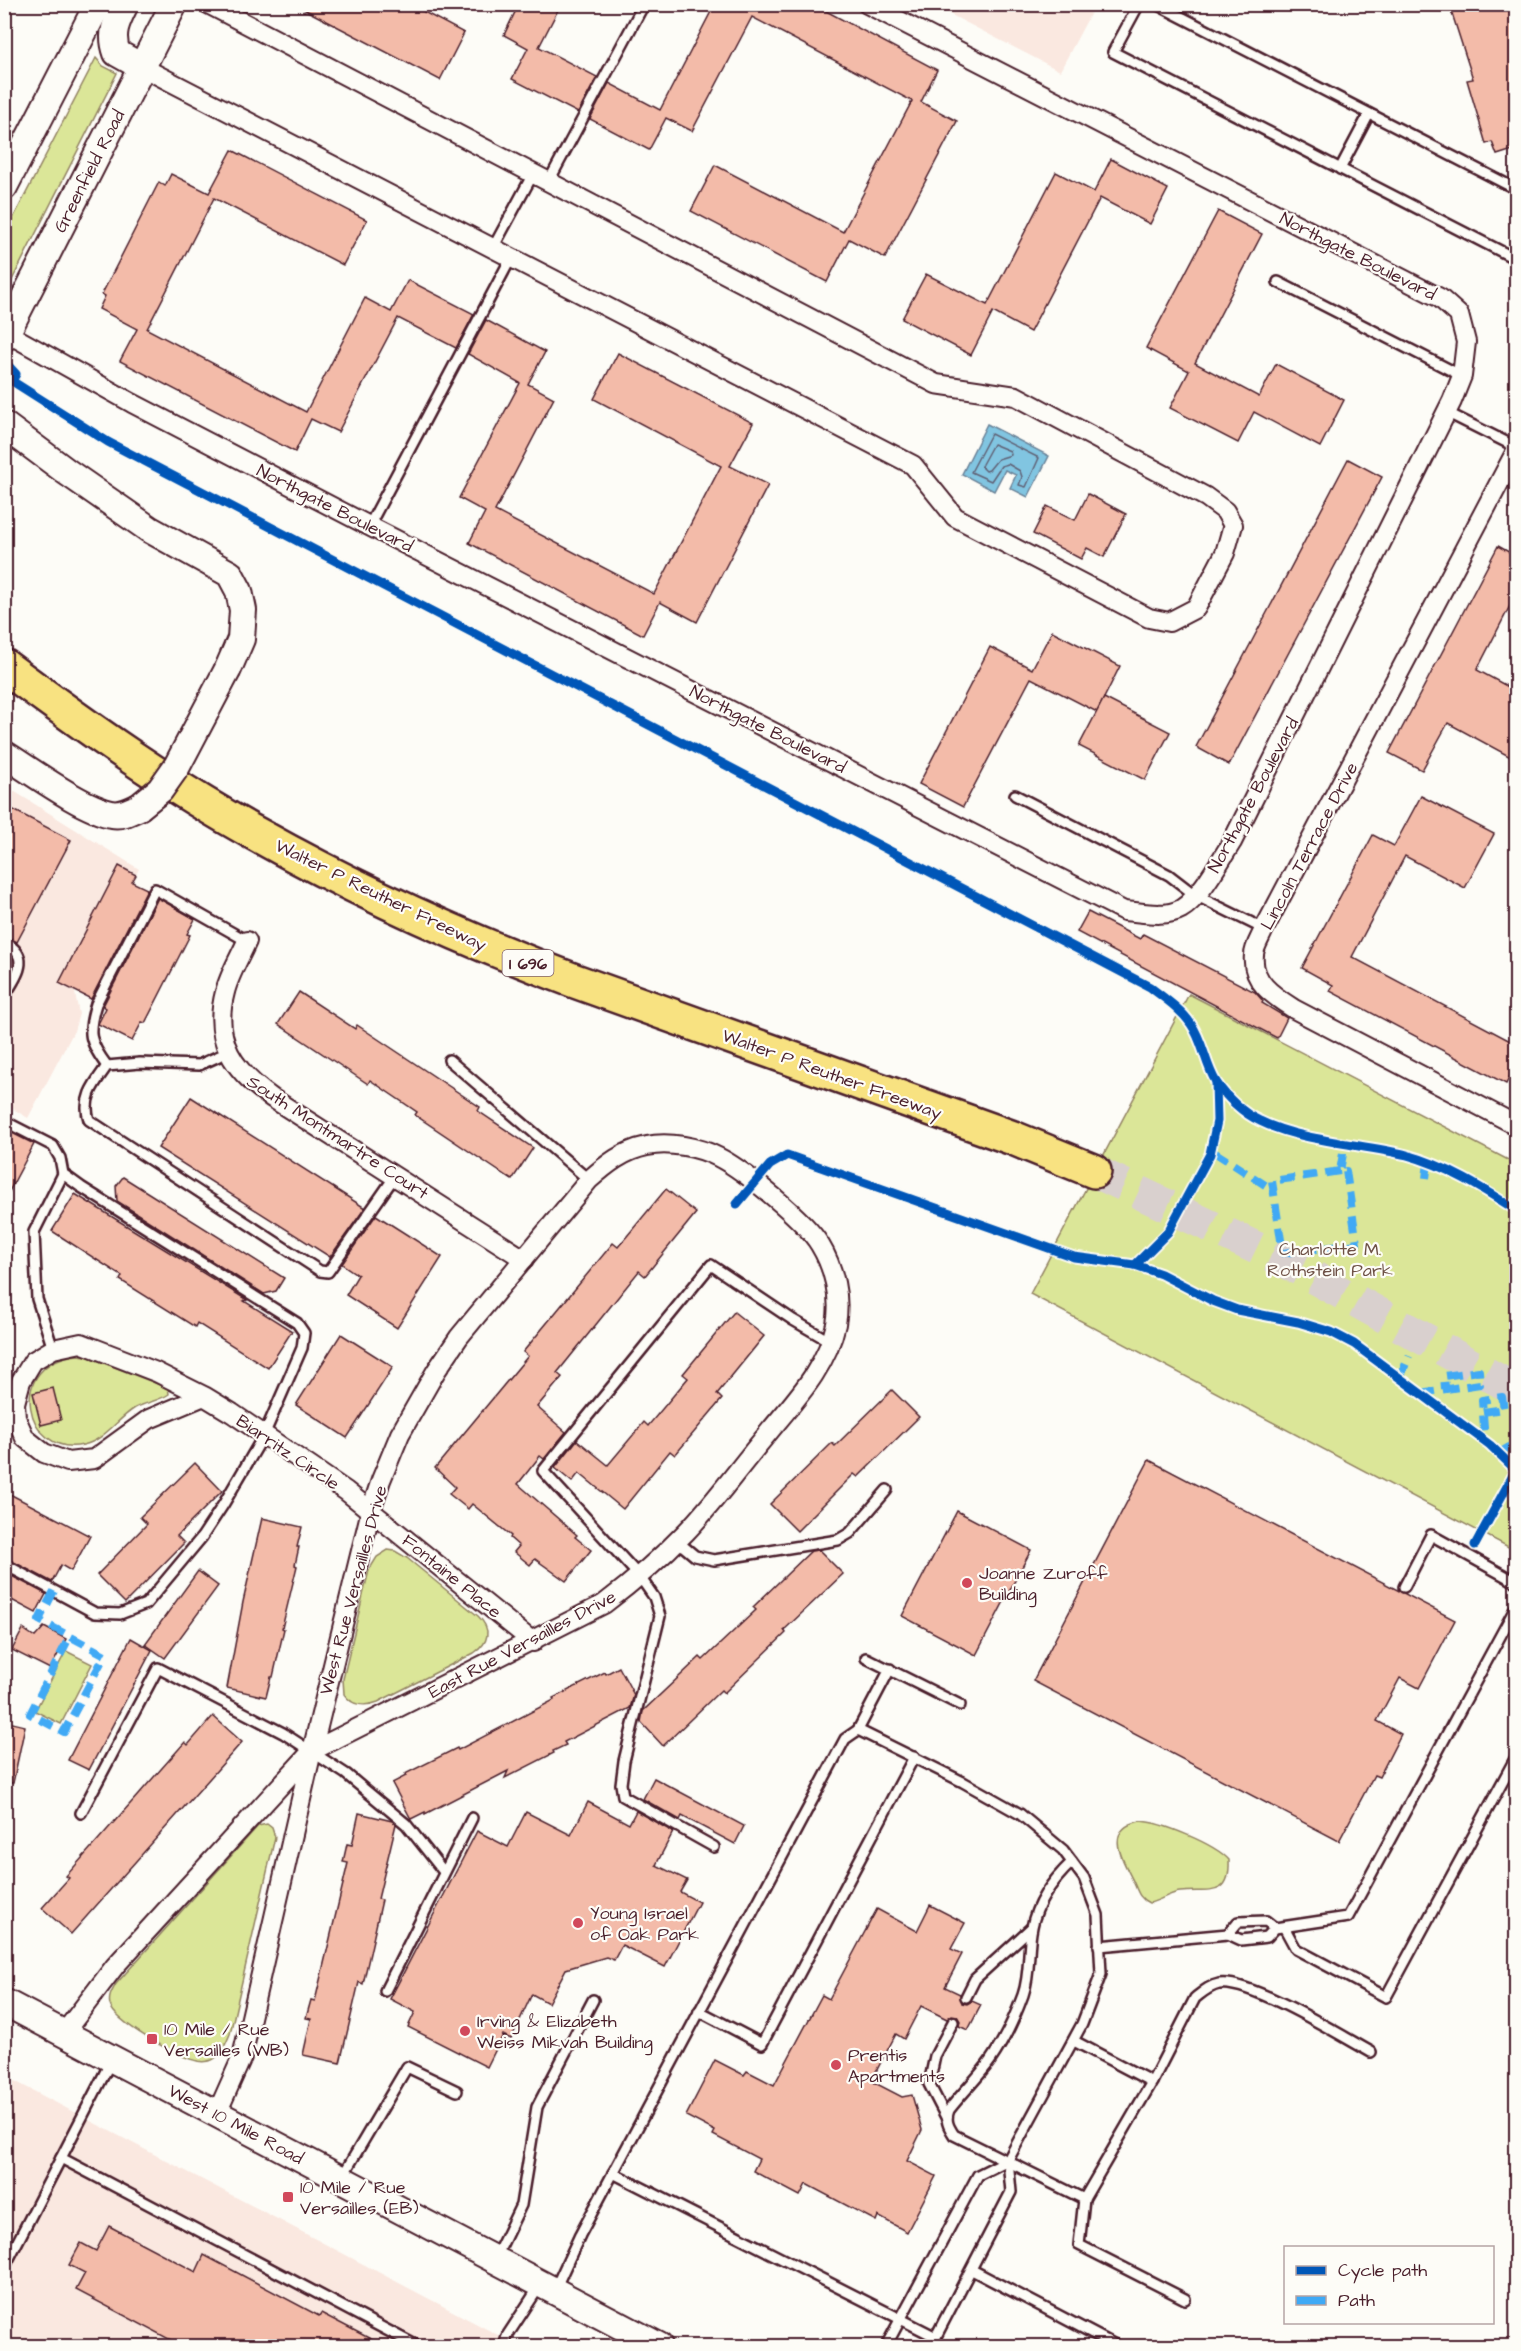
<svg xmlns="http://www.w3.org/2000/svg" width="1521" height="2351" font-family="'Architects Daughter',sans-serif">
	<rect width="100%" height="100%" fill="#fdfcf7"/>
	<filter id="ink" filterUnits="userSpaceOnUse"><feTurbulence type="fractalNoise" baseFrequency=".0167" numOctaves="2"/><feDisplacementMap in="SourceGraphic" scale="12" xChannelSelector="R" yChannelSelector="G"/><feConvolveMatrix kernelMatrix="1 2 1 2 8 2 1 2 1" color-interpolation-filters="sRGB"/></filter>
	<g filter="url(#ink)">
		<g fill="#fae8e0">
			<polygon points="932,5 1095,5 1060,71"/>
			<polygon points="4,785 139,869 75,993 79,1014 74,1031 28,1118 5,1104"/>
			<polygon points="5,2076 519,2346 5,2346"/>
		</g>
		<g fill="#dbe698" stroke="#928262" stroke-width="1.5">
			<polygon points="96,58 103,66 117,73 5,294 5,234"/>
			<polygon points="1189,994 1516,1164 1516,1551 1030,1294"/>
			<path d="M 78,1355 L 86,1356 L 168,1388 L 169,1394 C 159,1401 146,1402 135,1408 C 117,1419 105,1440 83,1445 C 25,1458 3,1362 78,1355 Z"/>
			<path d="M 388,1550 L 395,1551 L 407,1558 L 478,1616 C 492,1629 489,1643 474,1653 L 378,1702 C 365,1707 352,1706 344,1694 L 343,1679 L 369,1570 L 377,1557 Z"/>
			<polygon points="66,1651 92,1664 61,1724 35,1711"/>
			<path d="M 1140,1821 C 1161,1822 1215,1844 1229,1860 C 1231,1900 1207,1889 1180,1892 C 1169,1893 1160,1901 1149,1903 C 1137,1898 1137,1887 1131,1877 C 1120,1855 1105,1829 1140,1821 Z"/>
			<path d="M 267,1824 L 272,1828 L 275,1837 L 230,2034 C 226,2043 222,2055 212,2060 C 206,2062 199,2062 194,2060 C 176,2056 115,2022 110,2005 C 108,1997 112,1991 116,1984 L 258,1826 Z"/>
		</g>
		<polygon fill="#81c5e1" stroke="#6b8398" stroke-width="1.5" points="987,424 1049,456 1028,497 1010,488 1016,475 1005,470 994,491 962,474"/>
		<g fill="none" stroke-linecap="round" stroke-linejoin="round">
			<g stroke="#606174" stroke-width="1.5">
				<polygon points="991,434 1039,458 1026,487 1019,485 1022,477 1020,471 1008,464 1001,466 991,481 971,472"/>
				<polygon points="993,444 1010,451 1011,455 998,459 989,470 986,471 981,466"/>
			</g>
		</g>
		<g fill="#f3bba9" stroke="#4a1f2b" stroke-width="1.5">
			<polygon points="294,4 409,4 464,33 440,80"/>
			<polygon points="519,4 561,4 539,47 597,77 578,113 512,79 528,48 504,35"/>
			<polygon points="715,4 813,4 937,70 921,102 957,121 885,258 849,239 827,282 691,211 715,165 843,232 912,101 752,17 692,131 666,118 649,150 590,119 609,83 660,110"/>
			<polygon points="1449,4 1516,4 1516,149 1497,155 1492,142 1486,144 1467,80 1473,79"/>
			<polygon points="232,150 367,220 343,265 214,198 147,329 306,412 365,298 391,312 408,280 474,314 456,348 398,318 338,432 311,419 295,452 120,361 137,329 99,309 105,296 102,294 159,182 165,186 171,174 209,193"/>
			<polygon points="1111,159 1168,189 1150,224 1100,198 1030,332 993,312 971,355 902,319 926,274 987,305 1056,172 1094,192"/>
			<polygon points="1218,211 1262,234 1195,363 1259,397 1276,364 1344,400 1320,447 1254,412 1238,443 1170,408 1189,371 1146,348"/>
			<polygon points="486,320 545,352 528,384 554,398 495,511 654,594 721,466 594,399 618,353 753,423 730,466 768,485 697,622 660,602 643,635 469,543 485,512 459,498 520,383 468,354"/>
			<polygon points="1348,459 1382,477 1229,765 1196,747"/>
			<polygon points="1088,494 1126,514 1104,557 1087,548 1081,559 1033,534 1047,506 1075,520"/>
			<polygon points="1498,546 1516,556 1516,594 1477,670 1516,691 1516,760 1448,723 1422,770 1389,753"/>
			<polygon points="1052,631 1120,666 1097,712 1031,678 963,807 919,784 990,647 1032,669"/>
			<polygon points="1104,698 1170,732 1145,780 1079,746"/>
			<polygon points="1421,796 1494,834 1465,888 1405,856 1352,957 1516,1044 1516,1064 1506,1084 1330,991 1333,985 1302,968 1373,835 1394,846"/>
			<polygon points="4,805 71,840 17,942 4,935"/>
			<polygon points="119,866 136,875 132,882 147,889 91,999 59,983"/>
			<polygon points="158,898 195,919 187,934 190,935 145,1023 142,1022 132,1041 98,1024 106,1008 103,1006"/>
			<polygon points="1088,912 1140,939 1143,934 1255,992 1263,1001 1262,1003 1287,1018 1277,1038 1077,932"/>
			<polygon points="299,992 355,1029 357,1025 480,1107 478,1111 533,1148 512,1180 415,1115 417,1112 370,1080 368,1084 278,1024"/>
			<polygon points="191,1097 365,1208 330,1257 158,1148"/>
			<polygon points="4,1129 34,1144 4,1201"/>
			<polygon points="123,1177 284,1278 276,1291 264,1294 117,1201 116,1186"/>
			<polygon points="666,1189 696,1213 645,1276 639,1271 557,1373 562,1377 537,1407 566,1432 544,1459 540,1456 518,1484 577,1535 575,1537 591,1550 566,1581 535,1559 530,1565 514,1552 519,1546 510,1538 511,1536 472,1504 468,1509 449,1494 455,1487 435,1468 528,1356 523,1352 613,1243 618,1247"/>
			<polygon points="75,1194 247,1300 244,1301 292,1331 268,1368 197,1323 195,1327 120,1280 122,1276 52,1231"/>
			<polygon points="376,1215 442,1257 397,1328 346,1295 358,1275 342,1264"/>
			<polygon points="734,1312 764,1336 717,1394 722,1399 675,1455 670,1451 623,1509 579,1473 572,1482 555,1468 577,1440 608,1465 644,1422 648,1426 688,1378 683,1374"/>
			<polygon points="341,1334 393,1367 347,1438 296,1405"/>
			<polygon points="53,1388 61,1420 41,1425 33,1393"/>
			<polygon points="892,1390 919,1417 858,1477 854,1474 797,1531 770,1504 832,1443 835,1446"/>
			<polygon points="1149,1460 1455,1620 1419,1688 1400,1678 1377,1721 1401,1734 1379,1777 1374,1775 1339,1841 1033,1681"/>
			<polygon points="195,1463 222,1491 177,1536 184,1543 125,1603 97,1575 147,1524 140,1517"/>
			<polygon points="4,1491 90,1536 71,1571 61,1565 52,1582 4,1557"/>
			<polygon points="957,1511 1031,1550 976,1655 902,1616"/>
			<polygon points="262,1518 302,1527 297,1547 299,1547 295,1565 297,1566 282,1628 284,1629 273,1677 271,1677 266,1697 227,1688 243,1602"/>
			<polygon points="819,1550 843,1574 784,1630 786,1633 724,1693 721,1690 663,1746 641,1722 643,1711 700,1657 703,1660 756,1610 753,1607 811,1551"/>
			<polygon points="198,1571 218,1586 165,1658 145,1644"/>
			<polygon points="4,1572 46,1594 36,1613 4,1596"/>
			<polygon points="44,1627 66,1639 50,1669 12,1650 23,1629 35,1637"/>
			<polygon points="131,1638 152,1650 89,1770 68,1760"/>
			<polygon points="619,1667 634,1695 630,1708 564,1742 566,1745 553,1751 554,1753 505,1778 508,1771 425,1814 425,1812 411,1819 392,1783 406,1776 405,1774 457,1748 458,1750 554,1700 553,1698 605,1672 606,1674"/>
			<polygon points="213,1716 242,1742 71,1934 42,1908 69,1878 66,1876 130,1804 185,1742 188,1745"/>
			<polygon points="4,1721 25,1726 13,1783 4,1783"/>
			<polygon points="654,1778 744,1826 735,1844 682,1816 680,1820 643,1799"/>
			<polygon points="588,1802 629,1824 636,1811 673,1832 656,1865 687,1880 680,1892 699,1902 665,1967 622,1945 614,1960 606,1957 566,1969 548,2003 532,1994 511,2039 503,2035 487,2067 408,2027 415,2012 390,1999 477,1831 508,1847 526,1812 571,1835"/>
			<polygon points="359,1813 392,1821 396,1824 378,1899 382,1900 363,1984 359,1982 340,2063 303,2055 311,2019 306,2018 311,2000 315,2001 348,1863 343,1862 347,1844 352,1845"/>
			<polygon points="930,1905 965,1923 951,1949 962,1954 945,1987 960,1994 962,2003 967,2004 972,2001 981,2005 968,2030 959,2026 960,2021 957,2016 952,2015 947,2019 921,2006 904,2039 896,2034 871,2081 902,2097 912,2095 922,2130 907,2161 936,2176 907,2232 878,2216 876,2221 806,2184 800,2196 753,2171 759,2159 713,2135 715,2131 686,2116 715,2060 744,2075 747,2071 774,2085 822,1995 829,1999 877,1909 917,1931"/>
			<polygon points="109,2226 196,2272 204,2255 319,2316 321,2313 384,2346 168,2346 171,2340 76,2290 85,2273 69,2265 81,2243 96,2251"/>
		</g>
		<g fill="none" stroke-linecap="round" stroke-linejoin="round">
			<polyline stroke="#d9d0ce" stroke-width="33" stroke-dasharray="33 16" stroke-linecap="butt" points="1094,1171 1288,1263 1516,1390"/>
			<defs>
				<g id="lane">
					<polyline points="1139,4 1113,52 1516,259"/>
					<polyline points="1156,4 1516,189"/>
					<polyline points="1340,169 1369,114"/>
					<polyline points="549,181 644,4"/>
					<polyline points="493,248 533,174"/>
					<polyline points="1278,282 1462,376"/>
					<polyline points="1446,412 1516,447"/>
					<polyline points="369,526 511,258"/>
					<polyline points="1015,795 1169,875 1195,895 1264,929"/>
					<path d="M 4,942 C 33,957 16,976 4,997"/>
					<path d="M 228,1052 L 199,1065 L 140,1063 L 107,1066 C 94,1084 82,1098 89,1120 L 320,1271 L 328,1272 L 395,1176"/>
					<polyline points="449,1060 589,1180"/>
					<path d="M 107,1066 C 89,1042 87,1033 96,1004 L 155,889 L 247,941"/>
					<polyline points="4,1121 53,1146 60,1158 63,1174 81,1187 297,1323 304,1333 302,1348 264,1435 223,1505 202,1537 146,1604 120,1614 95,1613 4,1564"/>
					<polyline points="53,1349 37,1299 34,1232 63,1174"/>
					<polyline points="677,1541 695,1556 714,1560 838,1540 850,1533 887,1490"/>
					<polyline points="1404,1587 1431,1535 1516,1582"/>
					<polyline points="866,1658 960,1705"/>
					<polyline points="858,1730 890,1669"/>
					<polyline points="81,1813 158,1668 283,1733 346,1774 406,1824 444,1872"/>
					<polyline points="714,1847 623,1796 621,1784 624,1761 660,1616 654,1597 640,1577 543,1471 711,1265 793,1320 831,1342"/>
					<path d="M 1072,1862 C 1053,1880 1037,1901 1032,1927 C 1027,1950 1031,1972 1023,1995 C 1015,2017 1004,2041 990,2061 C 978,2078 962,2093 949,2110 C 945,2120 948,2126 954,2135 L 1084,2199 L 1152,2082 L 1195,1998 C 1203,1992 1209,1986 1219,1984 C 1250,1979 1340,2035 1371,2052"/>
					<polyline points="1284,1927 1296,1949 1386,1997 1516,1757"/>
					<polyline points="1228,1934 1238,1922 1266,1921 1275,1928"/>
					<polyline points="1099,1946 1228,1934 1241,1940 1267,1937 1275,1928 1348,1917 1516,1607"/>
					<polyline points="385,1991 472,1818"/>
					<polyline points="966,1997 975,1979 1031,1928"/>
					<polyline points="699,2011 762,2044 914,1757"/>
					<polyline points="1074,2041 1152,2082"/>
					<polyline points="111,2061 61,2158 417,2346"/>
					<polyline points="946,2117 929,2084 935,2056 953,2022"/>
					<polyline points="613,2173 936,2337"/>
					<polyline points="342,2177 407,2067 457,2091"/>
					<polyline points="1084,2199 1079,2245 1185,2299"/>
					<polyline points="495,2259 521,2205 537,2107 593,2000"/>
					<polyline points="4,2268 61,2158"/>
					<polyline points="972,2270 1117,2346"/>
					<polyline points="555,2289 580,2235 845,1739 858,1730 963,1782 1020,1814 1063,1850 1084,1878 1098,1915 1101,1974 1082,2024 1008,2160 978,2175 886,2346"/>
					<polyline points="504,2346 507,2336 541,2284"/>
					<polyline points="931,2346 1011,2192 1008,2160"/>
				</g>
				<g id="street">
					<polyline points="142,67 913,465 955,517 1149,618 1169,622 1196,608 1225,553 1233,525 1225,511 1206,497 1016,396 936,384 208,4"/>
					<path d="M 7,333 L 132,403 L 369,526 L 1124,911 C 1141,912 1165,918 1181,909 C 1200,898 1220,861 1232,842 L 1452,401 L 1462,376 L 1466,342 L 1459,315 L 1440,298 L 867,4"/>
					<path d="M 1516,451 L 1264,929 C 1261,937 1254,947 1254,955 C 1251,982 1274,996 1294,1009 L 1516,1125"/>
					<path d="M 247,941 C 240,957 229,975 225,992 C 212,1041 234,1071 272,1098 L 524,1259"/>
					<polyline points="204,1396 149,1419 94,1459 68,1462 44,1453 25,1438 16,1418 15,1403 21,1381 33,1361 53,1349 81,1343 156,1372 204,1396 232,1413 346,1491 533,1642"/>
					<path d="M 64,2033 L 115,1966 L 312,1751 L 604,1604 C 633,1582 660,1559 686,1532 C 714,1503 738,1469 764,1438 C 792,1403 826,1370 836,1324 C 841,1298 834,1268 820,1245 C 806,1221 744,1170 718,1157 C 699,1147 668,1141 647,1146 C 623,1151 607,1164 589,1180 L 459,1337 L 436,1371 L 400,1434 L 381,1480 L 371,1510 L 312,1751 L 242,2057 L 217,2113"/>
				</g>
				<g id="secondary">
					<path d="M 125,4 C 116,22 110,34 117,53 L 142,67"/>
					<polyline points="4,187 98,4"/>
					<polyline points="4,338 174,4"/>
					<polyline points="4,425 67,472 149,529 230,574 239,591 243,610 241,639 228,669"/>
					<path d="M 4,754 C 30,770 84,810 112,814 C 122,816 130,811 139,807"/>
					<polyline points="4,2002 659,2346"/>
				</g>
				<path id="highway" d="M 4,666 C 86,727 169,786 258,835 C 360,892 466,940 575,981 L 1013,1138 L 1094,1171"/>
			</defs>
			<use href="#lane" stroke="#4a1f2b" stroke-width="14"/>
			<use href="#street" stroke="#4a1f2b" stroke-width="22"/>
			<use href="#secondary" stroke="#4a1f2b" stroke-width="30"/>
			<use href="#highway" stroke="#4a1f2b" stroke-width="38"/>
			<use href="#lane" stroke="#fdfcf7" stroke-width="9"/>
			<use href="#street" stroke="#fdfcf7" stroke-width="18"/>
			<use href="#secondary" stroke="#fdfcf7" stroke-width="26"/>
			<use href="#highway" stroke="#f8e281" stroke-width="33"/>
			<defs>
				<polyline id="secondary-bridge" points="139,807 160,790 177,766 228,669"/>
			</defs>
			<use href="#secondary-bridge" stroke="#4a1f2b" stroke-width="30" stroke-linecap="butt"/>
			<use href="#secondary-bridge" stroke="#fdfcf7" stroke-width="26"/>
			<g stroke="#3fa9f5" stroke-width="8" stroke-dasharray="15 8" stroke-linecap="butt">
				<polyline points="1214,1152 1273,1190"/>
				<polyline points="1340,1171 1272,1181 1283,1253 1357,1244 1346,1171 1340,1171 1345,1142"/>
				<polyline points="1426,1178 1428,1163"/>
				<polyline points="1400,1378 1409,1356"/>
				<polyline points="1420,1393 1480,1384 1479,1371 1444,1376 1445,1389"/>
				<polyline points="1483,1412 1504,1409 1502,1397 1482,1400 1485,1441"/>
				<polyline points="1499,1453 1516,1443"/>
				<polyline points="54,1591 39,1620 105,1655 64,1732 30,1714 70,1636"/>
			</g>
			<defs>
				<g id="cycleway">
					<path d="M 4,361 L 16,374 L 12,381 L 108,442 L 1150,987 C 1164,998 1181,1009 1191,1024 C 1203,1041 1205,1064 1216,1082 C 1226,1097 1244,1114 1260,1121 C 1300,1141 1362,1144 1407,1155 C 1447,1166 1482,1188 1516,1210"/>
					<polyline points="737,1204 770,1165 787,1155 1074,1257 1135,1265 1161,1274 1213,1301 1237,1310 1298,1322 1331,1332 1354,1344 1490,1445 1516,1470"/>
					<polyline points="1135,1265 1168,1232 1210,1154 1217,1121 1216,1082"/>
					<polyline points="1475,1545 1516,1470"/>
				</g>
			</defs>
			<use href="#cycleway" stroke="#fdfcf7" stroke-width="13"/>
			<use href="#cycleway" stroke="#0057b8" stroke-width="9"/>
		</g>
	</g>
	<g fill="#d1495b" stroke="#fdfcf7" stroke-width="2">
		<circle cx="967" cy="1583" r="6"/>
		<circle cx="578" cy="1923" r="6"/>
		<circle cx="465" cy="2031" r="6"/>
		<rect x="146" y="2033" width="12" height="12" rx="3"/>
		<circle cx="836" cy="2065" r="6"/>
		<rect x="282" y="2191" width="12" height="12" rx="3"/>
	</g>
	<g text-anchor="middle" stroke-width="4.5" stroke-linejoin="round" paint-order="stroke">
		<rect fill="#fdfcf7" stroke="#806168" stroke-width="1.5" x="502.5" y="950" width="51" height="26" rx="4.5"/>
		<g font-size="16" font-weight="bold" fill="#4a1f2b">
			<text x="528" y="969">I 696</text>
		</g>
		<g font-size="18" fill="#4a1f2b" stroke="#fdfcf7">
			<text transform="translate(89 171) rotate(-63)" y="6">Greenfield Road</text>
			<text transform="translate(1358 256) rotate(27)" y="6">Northgate Boulevard</text>
			<text transform="translate(335 508) rotate(27)" y="6">Northgate Boulevard</text>
			<text transform="translate(768 729) rotate(27)" y="6">Northgate Boulevard</text>
			<text transform="translate(1253 795) rotate(-62)" y="6">Northgate Boulevard</text>
			<text transform="translate(1309 846) rotate(-62)" y="6">Lincoln Terrace Drive</text>
			<text transform="translate(381 895) rotate(26)" y="6">Walter P Reuther Freeway</text>
			<text transform="translate(832 1074) rotate(20)" y="6">Walter P Reuther Freeway</text>
			<text transform="translate(338 1137) rotate(33)" y="6">South Montmartre Court</text>
			<text transform="translate(288 1452) rotate(34)" y="6">Biarritz Circle</text>
			<text transform="translate(452 1576) rotate(39)" y="6">Fontaine Place</text>
			<text transform="translate(353 1590) rotate(-75)" y="6">West Rue Versailles Drive</text>
			<text transform="translate(522 1644) rotate(-28)" y="6">East Rue Versailles Drive</text>
			<text transform="translate(236 2124) rotate(28)" y="6">West 10 Mile Road</text>
		</g>
		<g font-size="18" fill="#6e5146" stroke="#fdfcf7">
			<text x="1330" y="1255">Charlotte M.<tspan x="1330" dy="21">Rothstein Park</tspan></text>
		</g>
		<g font-size="18" fill="#4a1f2b" stroke="#fdfcf7" text-anchor="start">
			<text x="979" y="1579">Joanne Zuroff<tspan x="979" dy="21">Building</tspan></text>
			<text x="590" y="1919">Young Israel<tspan x="590" dy="21">of Oak Park</tspan></text>
			<text x="477" y="2027">Irving &amp; Elizabeth<tspan x="477" dy="21">Weiss Mikvah Building</tspan></text>
			<text x="164" y="2035">10 Mile / Rue<tspan x="164" dy="21">Versailles (WB)</tspan></text>
			<text x="848" y="2061">Prentis<tspan x="848" dy="21">Apartments</tspan></text>
			<text x="300" y="2193">10 Mile / Rue<tspan x="300" dy="21">Versailles (EB)</tspan></text>
		</g>
	</g>
	<rect width="1521" height="2351" fill="none" stroke="#fdfcf7" stroke-width="24"/>
	<rect x="12" y="12" width="1497" height="2327" fill="none" stroke="#4a1f2b" stroke-width="2" filter="url(#ink)"/>
	<rect x="1284" y="2246" width="210" height="78" fill="#fdfcf7" stroke="#b5a4a5" stroke-width="1.5"/>
	<rect x="1296" y="2266" width="30" height="9" fill="#0057b8" stroke="#b5a4a5" stroke-width="1.5"/>
	<text x="1338" y="2276" font-size="18" fill="#4a1f2b">Cycle path</text>
	<rect x="1296" y="2296" width="30" height="9" fill="#3fa9f5" stroke="#b5a4a5" stroke-width="1.5"/>
	<text x="1338" y="2306" font-size="18" fill="#4a1f2b">Path</text>
</svg>
